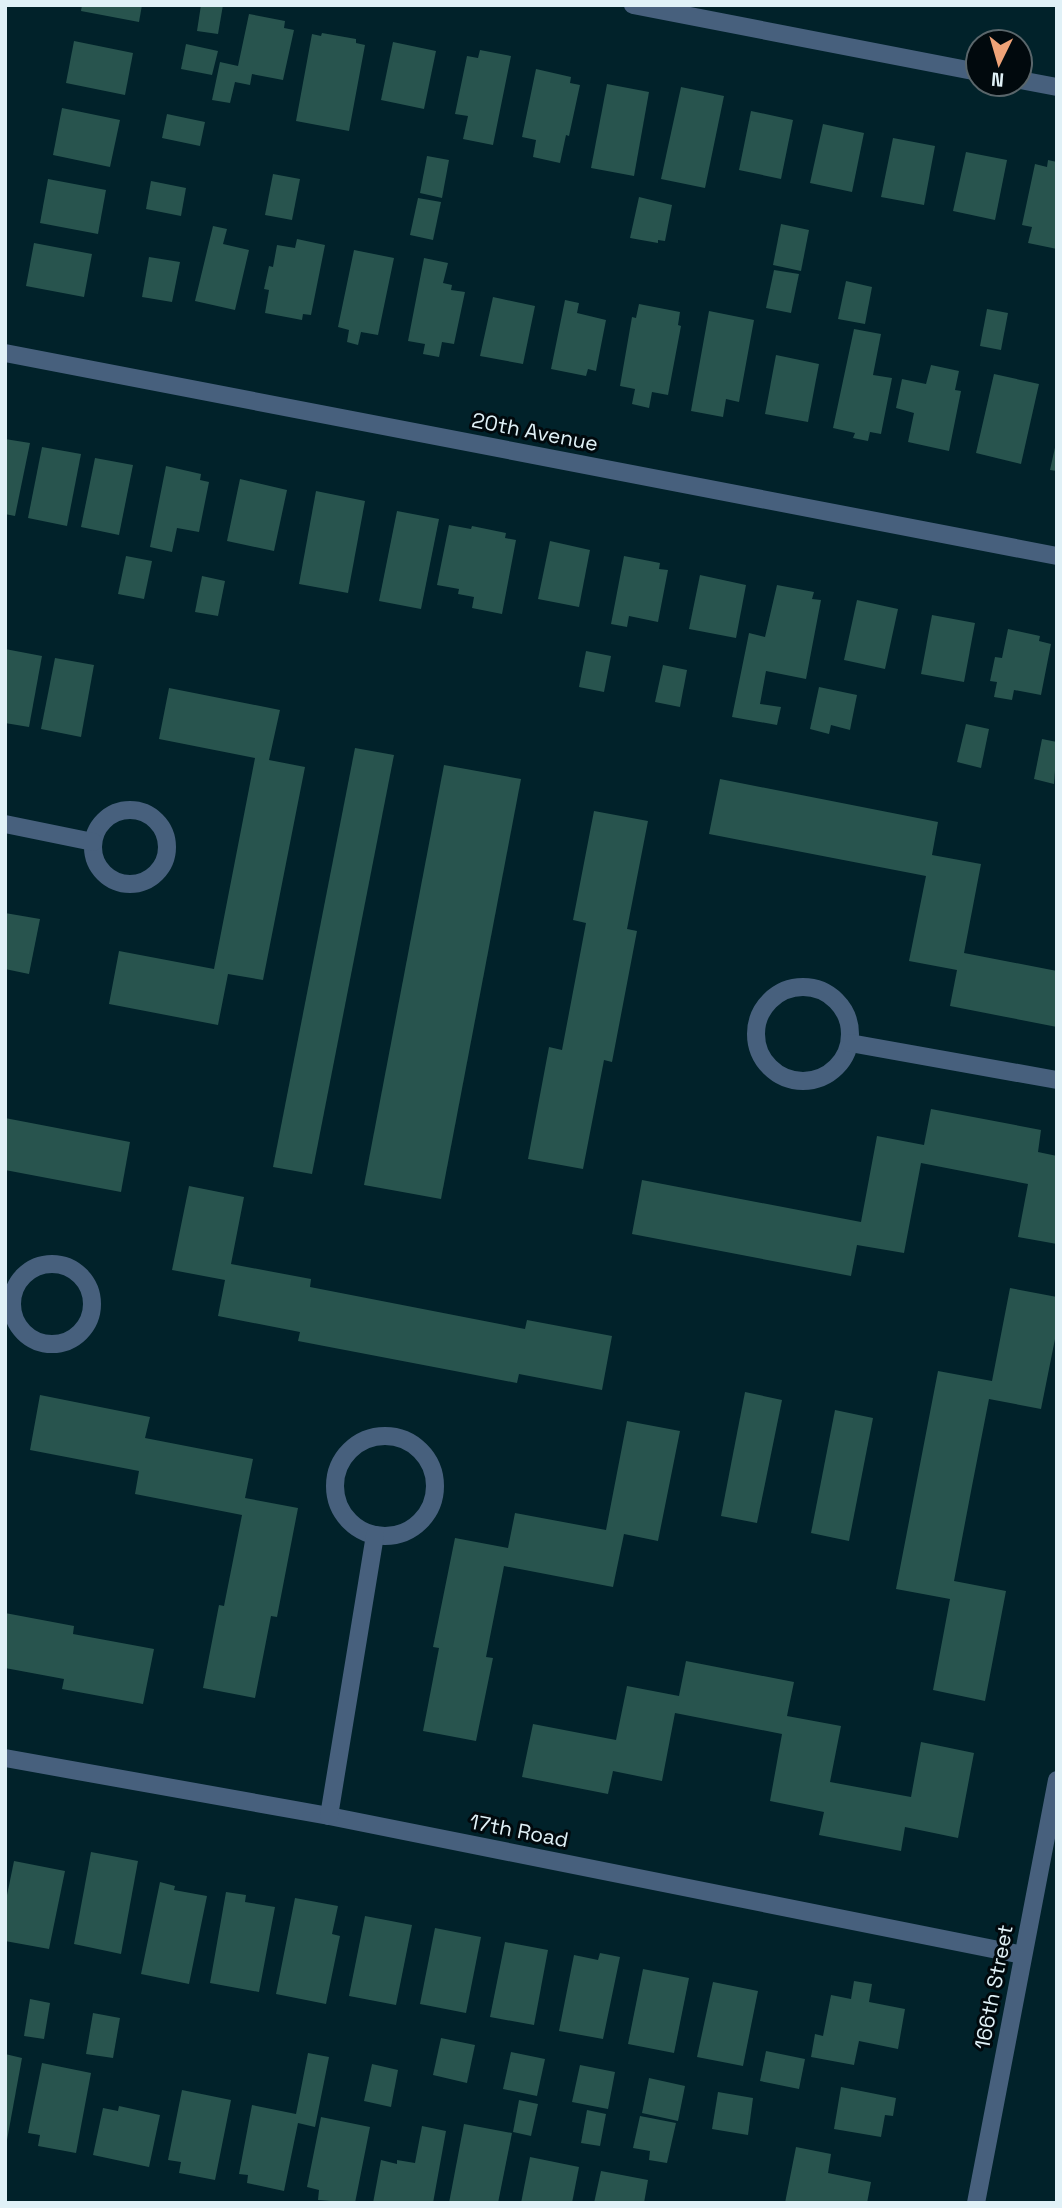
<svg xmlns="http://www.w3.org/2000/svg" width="1062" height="2208" font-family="'Space Grotesk',sans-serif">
	<rect width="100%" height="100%" fill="#01222a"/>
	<g fill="#28544e">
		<polygon points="82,5 142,5 139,22 81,11"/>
		<polygon points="201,5 223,5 218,34 197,31"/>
		<polygon points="249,14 285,21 284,28 294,30 283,80 252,74 250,85 235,82 230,103 212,100 220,62 238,66"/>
		<polygon points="322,33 356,39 356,43 365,45 349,131 296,121 312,34 321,36"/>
		<polygon points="74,41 133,53 125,95 66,83"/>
		<polygon points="393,42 436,51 424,109 381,100"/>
		<polygon points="186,44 218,51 212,75 181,69"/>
		<polygon points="480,50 511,56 493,145 463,139 468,116 455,114 467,56 478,58"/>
		<polygon points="536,69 571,77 570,83 580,85 569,136 566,135 560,163 533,157 536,140 522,137"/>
		<polygon points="607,84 649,92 634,176 591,168"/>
		<polygon points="681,87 724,96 705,188 661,179"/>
		<polygon points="62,108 120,120 110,167 53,155"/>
		<polygon points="751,111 793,120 781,179 739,170"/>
		<polygon points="167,114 205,122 200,146 162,138"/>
		<polygon points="823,124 864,133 852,192 810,183"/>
		<polygon points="893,138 935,146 924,205 881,197"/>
		<polygon points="966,152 1007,160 995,220 953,211"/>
		<polygon points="427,156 449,160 442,198 420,193"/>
		<polygon points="1048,160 1057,162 1057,249 1028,243 1032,227 1022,225 1035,164 1047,167"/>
		<polygon points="273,174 300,179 292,220 265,215"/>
		<polygon points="48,179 106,190 98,234 40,223"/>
		<polygon points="151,181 186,188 181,216 146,209"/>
		<polygon points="639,197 672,205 665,241 658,240 658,243 630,238"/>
		<polygon points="418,198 441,202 433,240 410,235"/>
		<polygon points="781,224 809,230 801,271 773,265"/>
		<polygon points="213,226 227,229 223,244 249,250 235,310 195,301"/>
		<polygon points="297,239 325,245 311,315 303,314 302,320 265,313 269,290 264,289 269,266 273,267 277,245 295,248"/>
		<polygon points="34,243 92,254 84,297 26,286"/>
		<polygon points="354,250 394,258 378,335 361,332 358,345 347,342 349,330 338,327"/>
		<polygon points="149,257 180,262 172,302 142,297"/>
		<polygon points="424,258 448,263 443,283 452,285 451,290 465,292 454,344 442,342 439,357 423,354 425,344 408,341"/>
		<polygon points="774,270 799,274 791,313 766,308"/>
		<polygon points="846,281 872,287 865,324 838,319"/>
		<polygon points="493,297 535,306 523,364 480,356"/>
		<polygon points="565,300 579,303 577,313 606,320 596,371 588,369 586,376 551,369"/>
		<polygon points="639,304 680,312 678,325 681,326 668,395 652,392 649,408 632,404 635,389 620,386 632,317 636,318"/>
		<polygon points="987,309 1008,313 1001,350 980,346"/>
		<polygon points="709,311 754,320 739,402 726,399 723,417 691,411"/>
		<polygon points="854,329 881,334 873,375 892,378 881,434 870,432 868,441 853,438 855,433 833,428"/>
		<polygon points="776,355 819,364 808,422 765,414"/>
		<polygon points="931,365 959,371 955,390 961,391 949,451 908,442 914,413 896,408 902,379 926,384"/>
		<polygon points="994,374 1039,384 1021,464 976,453"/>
		<polygon points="5,439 30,443 15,516 5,514"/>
		<polygon points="1056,443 1057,443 1057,471 1050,470"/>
		<polygon points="42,447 81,454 67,526 28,518"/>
		<polygon points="95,458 133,465 119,535 81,527"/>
		<polygon points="166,466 201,474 200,480 209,482 199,532 177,528 172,552 150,547"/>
		<polygon points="240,479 287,490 274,551 227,541"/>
		<polygon points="316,491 365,501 348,593 299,584"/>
		<polygon points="397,511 439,519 421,609 379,601"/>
		<polygon points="449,525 471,529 472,526 506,533 505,538 516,540 502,614 472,608 474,597 458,594 459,589 437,585"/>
		<polygon points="550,541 590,550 579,607 538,599"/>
		<polygon points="126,556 152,561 144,599 118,594"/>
		<polygon points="624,556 660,563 659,569 668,570 658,622 629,616 627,627 611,624"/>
		<polygon points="700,575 746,585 736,638 689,629"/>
		<polygon points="202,576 225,581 218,616 195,612"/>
		<polygon points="777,585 814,592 812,599 821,600 806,679 766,671 760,704 781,707 777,725 732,717 749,633 765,637"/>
		<polygon points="857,600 898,609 885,669 844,660"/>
		<polygon points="932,615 975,623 964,682 921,674"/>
		<polygon points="1008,629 1040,636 1039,641 1051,644 1041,695 1014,690 1012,700 994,697 997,682 990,681 995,657 1002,658"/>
		<polygon points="5,649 42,656 29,727 5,723"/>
		<polygon points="586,651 611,656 604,692 579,687"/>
		<polygon points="55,658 94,665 81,737 41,729"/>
		<polygon points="663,665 687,670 680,707 655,702"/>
		<polygon points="819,687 857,695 850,730 831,725 829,734 810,729"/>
		<polygon points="169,688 280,710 269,760 305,767 263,980 228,974 218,1025 109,1004 119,951 214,969 255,758 159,739"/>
		<polygon points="966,724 989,729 981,768 957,762"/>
		<polygon points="1042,739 1057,742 1054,784 1034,779"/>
		<polygon points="355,748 394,755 312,1174 273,1167"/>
		<polygon points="444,765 521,779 441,1199 364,1185"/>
		<polygon points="720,779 938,822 932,855 981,864 964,953 1057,971 1057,1027 950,1006 957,970 909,961 926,876 709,834"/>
		<polygon points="594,811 648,821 627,929 637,931 612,1062 604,1060 583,1169 528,1159 549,1047 562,1050 586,923 573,920"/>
		<polygon points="5,913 40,919 29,974 5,969"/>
		<polygon points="931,1109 1041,1130 1038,1152 1057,1156 1057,1244 1018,1237 1028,1184 921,1163 904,1253 857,1245 851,1276 632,1234 642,1180 861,1222 877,1136 924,1145"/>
		<polygon points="5,1118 130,1142 121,1192 5,1170"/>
		<polygon points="189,1186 244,1197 231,1264 311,1279 310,1287 525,1329 527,1320 612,1336 602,1390 519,1374 517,1383 460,1372 298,1341 300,1332 218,1316 225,1280 172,1270"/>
		<polygon points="1010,1288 1057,1297 1057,1329 1041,1409 989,1399 972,1486 954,1581 1006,1591 985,1701 933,1690 950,1599 896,1589 938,1371 992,1381"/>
		<polygon points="745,1392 782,1400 757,1523 721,1516"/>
		<polygon points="40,1395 150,1417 145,1438 253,1459 245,1498 298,1508 277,1617 271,1616 255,1698 203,1688 219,1605 224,1606 242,1515 135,1494 139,1471 30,1450"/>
		<polygon points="835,1410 873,1418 849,1541 811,1533"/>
		<polygon points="627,1421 680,1431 658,1541 624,1534 613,1587 504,1566 486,1657 493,1658 476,1741 423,1731 439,1648 433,1647 455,1538 508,1548 515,1513 606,1530"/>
		<polygon points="5,1613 74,1626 73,1634 154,1649 143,1704 62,1689 64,1679 5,1668"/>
		<polygon points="686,1661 794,1682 787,1716 841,1726 830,1782 911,1797 921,1742 974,1753 958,1838 905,1827 901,1851 819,1835 824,1812 770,1801 782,1734 675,1713 662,1781 613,1771 608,1794 522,1777 533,1724 616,1740 627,1686 679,1696"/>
		<polygon points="91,1852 138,1861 121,1954 74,1944"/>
		<polygon points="14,1861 65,1871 49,1949 5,1941 5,1905"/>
		<polygon points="160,1882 175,1886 174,1890 207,1896 189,1984 141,1974"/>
		<polygon points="226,1892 246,1895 245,1902 275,1907 259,1992 210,1983"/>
		<polygon points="295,1898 338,1906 332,1934 340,1936 326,2004 276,1994"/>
		<polygon points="365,1916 412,1925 396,2005 349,1996"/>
		<polygon points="435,1928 481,1937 466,2013 420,2004"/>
		<polygon points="505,1942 548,1950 534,2025 490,2017"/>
		<polygon points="600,1953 620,1957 603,2039 559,2031 574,1955 598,1960"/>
		<polygon points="643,1969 689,1978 674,2053 628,2044"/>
		<polygon points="854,1981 872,1984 869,2002 905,2009 898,2049 859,2041 854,2065 811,2057 815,2034 823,2036 831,1995 851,1999"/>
		<polygon points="713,1982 758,1991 743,2066 697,2057"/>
		<polygon points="30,1999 50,2003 44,2039 24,2036"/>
		<polygon points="93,2013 120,2018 113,2058 86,2054"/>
		<polygon points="441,2038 475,2045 467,2083 433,2075"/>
		<polygon points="766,2051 805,2059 799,2089 760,2081"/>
		<polygon points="511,2052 545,2059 537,2096 503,2089"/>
		<polygon points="308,2053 329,2057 315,2127 298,2123 284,2191 247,2183 248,2175 239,2174 252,2105 296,2114"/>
		<polygon points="5,2054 22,2058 7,2140 5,2140"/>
		<polygon points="42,2063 91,2073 76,2153 38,2146 40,2135 28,2133"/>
		<polygon points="372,2064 398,2070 391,2107 364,2101"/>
		<polygon points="580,2065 615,2072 608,2109 572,2102"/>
		<polygon points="649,2078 685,2086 678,2121 642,2113"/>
		<polygon points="841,2087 896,2098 893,2116 885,2115 881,2137 834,2129"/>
		<polygon points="182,2090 231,2100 215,2180 179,2173 181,2162 168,2160"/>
		<polygon points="718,2092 753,2098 748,2135 712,2129"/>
		<polygon points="519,2100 538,2104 531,2136 513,2132"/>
		<polygon points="119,2106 160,2115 149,2167 93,2155 103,2108 118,2111"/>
		<polygon points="587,2110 606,2114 600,2146 581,2143"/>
		<polygon points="640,2116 676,2123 667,2163 649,2160 650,2151 633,2148"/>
		<polygon points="321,2117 370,2127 355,2203 318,2200 319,2190 307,2187"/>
		<polygon points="464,2124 512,2133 498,2203 449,2203"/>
		<polygon points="422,2126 446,2131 433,2203 373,2203 381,2160 397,2164 397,2160 415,2163"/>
		<polygon points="796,2147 831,2154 828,2173 871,2182 867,2203 785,2203"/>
		<polygon points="530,2157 579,2167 572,2203 521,2203"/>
		<polygon points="601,2171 648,2180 644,2203 594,2203"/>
	</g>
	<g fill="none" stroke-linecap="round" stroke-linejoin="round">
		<g stroke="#47607d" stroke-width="18">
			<polyline points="633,5 978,72"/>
			<polyline points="1020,80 1057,87"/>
			<polyline points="5,353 1057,556"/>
			<circle cx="130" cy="847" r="37"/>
			<polyline points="5,824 93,842"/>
			<circle cx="803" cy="1034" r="47"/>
			<polyline points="850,1043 1057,1080"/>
			<circle cx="52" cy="1304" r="40"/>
			<circle cx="385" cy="1486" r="50"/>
			<polyline points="5,1758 329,1816 1023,1955"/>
			<polyline points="329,1816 375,1535"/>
			<polyline points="976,2203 1057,1780"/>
		</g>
	</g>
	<g text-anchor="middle" stroke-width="6" stroke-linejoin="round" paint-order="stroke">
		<g font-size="21" fill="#e0f1f7" stroke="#01090d">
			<text transform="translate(535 432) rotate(11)" y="7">20th Avenue</text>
			<text transform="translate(519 1831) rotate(11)" y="7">17th Road</text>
			<text transform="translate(994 1987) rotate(-79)" y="7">166th Street</text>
		</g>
	</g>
	<rect width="1062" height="2208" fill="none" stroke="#e0f1f7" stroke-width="14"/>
	<g transform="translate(999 63) rotate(185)"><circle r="33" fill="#01090d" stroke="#5a666b" stroke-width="2"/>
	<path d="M0-5L12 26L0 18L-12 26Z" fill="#efa378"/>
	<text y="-10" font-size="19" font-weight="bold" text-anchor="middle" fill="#e0f1f7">N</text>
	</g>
</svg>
